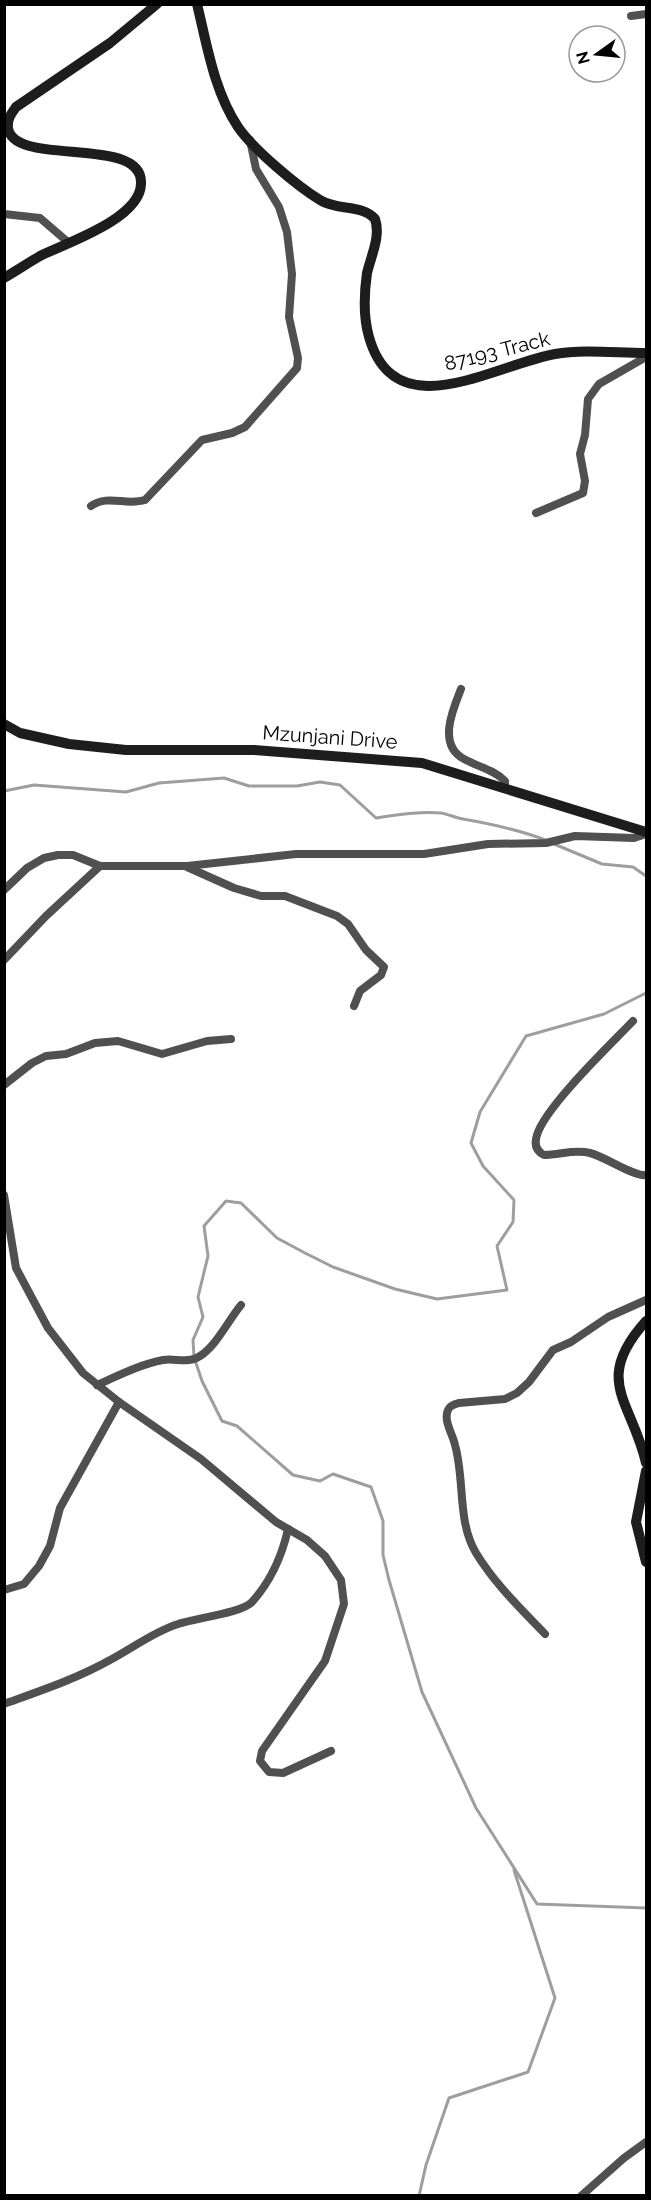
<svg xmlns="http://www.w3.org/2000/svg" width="651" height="2200" font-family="Raleway,sans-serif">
	<rect width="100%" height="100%" fill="#fff"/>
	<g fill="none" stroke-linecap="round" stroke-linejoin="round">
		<g stroke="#9e9e9e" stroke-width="3">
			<path d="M 4,791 L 34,785 L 126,792 L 159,783 L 224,778 L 249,786 L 297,786 L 320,782 L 340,785 L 376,818 C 397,815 419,811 441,813 C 448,814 456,818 463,819 C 492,824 520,830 548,841"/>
			<polyline points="554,844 602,864 633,867 646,876"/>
			<polyline points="646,993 604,1014 526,1036 480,1112 471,1143 483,1166 514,1200 513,1222 497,1246 507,1290 437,1299 395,1289 333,1267 305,1253 277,1238 241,1203 226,1201 204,1226 208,1256 198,1297 203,1317 193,1340 194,1357 202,1381 222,1421 237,1426 293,1475 320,1481 333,1474 371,1487 383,1521 383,1555 389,1580 422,1692 476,1808 537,1904 646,1908"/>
			<polyline points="419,2196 426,2165 449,2098 528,2072 555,1998 514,1870"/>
		</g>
		<g stroke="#505050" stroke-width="8">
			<polyline points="631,16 646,14"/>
			<polyline points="4,214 40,218 69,243"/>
			<path d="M 91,506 C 108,494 126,506 145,500 L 202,440 L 232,433 L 245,427 L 297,368 L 298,358 L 289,317 L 292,274 L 287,232 L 279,207 L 256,169 L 250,140"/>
			<polyline points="536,513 583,493 585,481 580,454 585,435 588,399 599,384 646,357"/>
			<path d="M 461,689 C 453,709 437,745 464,759 C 478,767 493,769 505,781 L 505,788"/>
			<polyline points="187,867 234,888 261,896 285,896 337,916 348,924 366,950 384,967 381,975 360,991 354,1006"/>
			<polyline points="4,890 27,868 44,858 58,855 73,855 100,866 187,866 296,854 424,854 488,844 546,843 575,836 634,838 646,834"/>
			<polyline points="4,960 46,916 100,866"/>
			<path d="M 633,1021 C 610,1045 545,1107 537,1135 C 534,1144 536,1151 544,1155 C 560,1155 574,1149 590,1153 C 606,1157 634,1177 646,1175"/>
			<polyline points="4,1085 32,1063 46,1056 66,1054 95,1043 118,1041 162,1054 207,1041 231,1039"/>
			<polyline points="4,1195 16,1268 48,1328 83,1373 119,1402 201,1459 276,1522 307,1540 325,1556 341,1580 344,1604 325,1661 262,1751 260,1761 269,1772 283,1773 331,1751"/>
			<path d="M 97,1385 C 117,1376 141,1364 163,1360 C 175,1358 189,1364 200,1356 C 216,1346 228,1321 241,1305"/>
			<polyline points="4,1590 24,1584 39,1566 50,1546 60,1508 119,1402"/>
			<path d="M 545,1634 C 520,1608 495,1584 476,1553 C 457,1521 465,1480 455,1445 C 453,1435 443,1420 448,1410 C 450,1405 455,1404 459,1403 L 505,1399 L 517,1393 L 529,1382 L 553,1350 L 571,1342 L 608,1317 L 646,1300"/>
			<path d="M 4,1704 C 40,1691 76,1679 110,1660 C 133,1648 153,1632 178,1624 C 195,1618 242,1613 252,1602 C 270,1582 282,1556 288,1529"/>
			<polyline points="581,2196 624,2158 646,2142"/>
		</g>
		<g stroke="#1d1d1d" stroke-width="10">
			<path d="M 197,4 C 207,45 214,91 238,127 C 253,149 297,186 320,200 C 337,211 362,204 375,219 C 381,236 371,256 367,273 C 364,294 363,316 369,337 C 395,429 494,365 555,354 C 584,349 616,353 646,353"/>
			<path d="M 4,278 C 16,271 28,263 40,256 C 66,243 140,219 141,184 C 144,134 14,168 8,128 C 7,119 11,114 16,107 L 110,43 L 157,4"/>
			<polyline points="4,724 20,733 69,744 126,750 254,750 422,763 646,832"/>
			<path d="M 646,1321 C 592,1381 632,1401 646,1463"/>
			<polyline points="646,1471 636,1522 646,1562"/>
		</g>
	</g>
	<g text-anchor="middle" stroke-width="4.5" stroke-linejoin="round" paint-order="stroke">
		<g font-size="20" fill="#000" stroke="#fff">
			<text transform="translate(497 351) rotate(-14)" y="7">87193 Track</text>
			<text transform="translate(330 737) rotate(4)" y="7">Mzunjani Drive</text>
		</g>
	</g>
	<rect width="651" height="2200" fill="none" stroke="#000000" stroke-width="12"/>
	<g transform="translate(597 54) rotate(255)"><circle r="28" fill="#ffffff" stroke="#999999" stroke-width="1.5"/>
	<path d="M0-4.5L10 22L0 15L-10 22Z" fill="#000000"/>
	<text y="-9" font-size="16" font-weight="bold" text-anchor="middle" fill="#000000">N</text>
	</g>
</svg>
